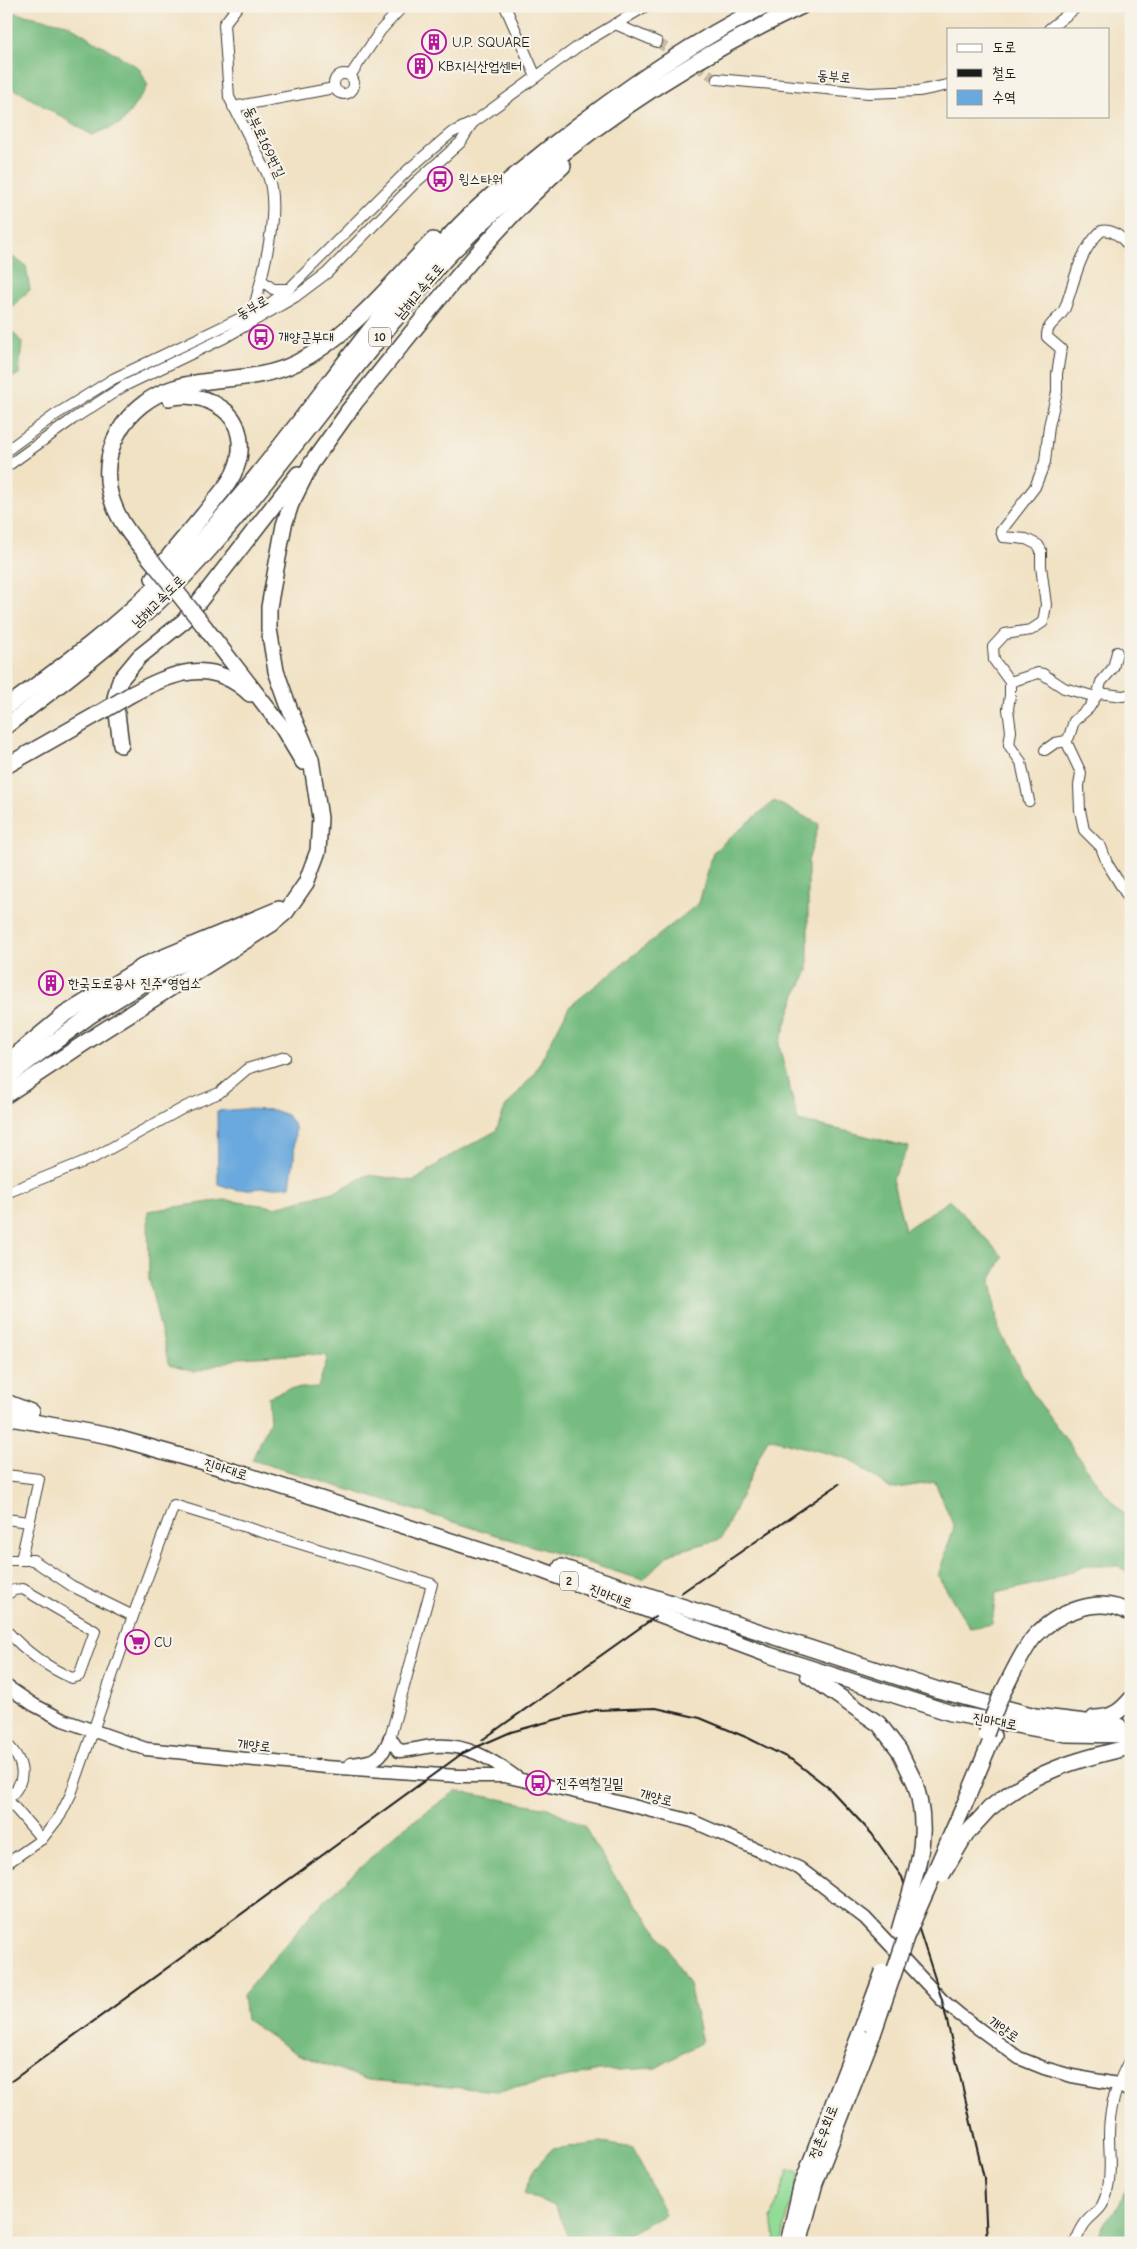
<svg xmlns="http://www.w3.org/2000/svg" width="1137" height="2249" font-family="'Comic Neue','Poor Story',sans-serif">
	<rect width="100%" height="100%" fill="#f7f3e8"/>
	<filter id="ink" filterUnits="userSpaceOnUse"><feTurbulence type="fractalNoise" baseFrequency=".02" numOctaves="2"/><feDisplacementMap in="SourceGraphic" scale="10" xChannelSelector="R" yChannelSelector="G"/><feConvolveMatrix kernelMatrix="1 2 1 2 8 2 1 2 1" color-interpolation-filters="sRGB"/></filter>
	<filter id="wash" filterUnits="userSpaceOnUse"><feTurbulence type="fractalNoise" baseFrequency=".0096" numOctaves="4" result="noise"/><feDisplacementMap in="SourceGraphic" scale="20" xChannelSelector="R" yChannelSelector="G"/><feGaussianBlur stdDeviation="1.12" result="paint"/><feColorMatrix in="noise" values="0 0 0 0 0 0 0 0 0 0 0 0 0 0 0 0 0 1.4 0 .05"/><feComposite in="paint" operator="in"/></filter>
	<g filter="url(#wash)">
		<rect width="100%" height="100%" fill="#f1e2c4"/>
		<polygon fill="#93dc98" stroke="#587c5a" points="789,2170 799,2172 781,2243 773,2243 776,2237 771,2219"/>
		<g fill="#76bc80" stroke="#496c4e">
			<polygon points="6,11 67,24 139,68 148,86 122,123 92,135 6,84"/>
			<polygon points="6,252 26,266 30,290 11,308 6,309"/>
			<polygon points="6,333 14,333 22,343 19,374 6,381"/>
			<polygon points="774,801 819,824 808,861 808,971 796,994 779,1045 798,1121 850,1132 909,1147 892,1179 905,1230 950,1200 1003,1257 991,1279 998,1328 1033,1394 1103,1491 1131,1522 1131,1576 1118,1566 1085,1566 1048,1581 996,1593 992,1624 970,1628 938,1576 954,1527 935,1482 891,1489 849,1459 768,1438 721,1539 671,1553 643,1580 252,1460 270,1421 268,1397 288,1389 318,1387 328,1356 307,1354 239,1358 195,1372 169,1365 149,1280 148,1211 224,1200 275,1207 337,1191 367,1175 414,1181 448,1157 496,1131 505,1108 534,1074 569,1007 699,903 713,852"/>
			<polygon points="456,1791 548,1808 584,1826 608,1867 665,1942 689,1985 702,2042 656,2068 600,2071 498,2091 368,2080 297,2054 246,2020 243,1995 312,1913 398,1832"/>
			<polygon points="601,2143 633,2148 665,2214 621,2238 620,2243 570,2243 556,2207 524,2193 534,2169 552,2149"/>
			<polygon points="1131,2187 1131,2243 1094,2243 1105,2222 1119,2204 1125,2191"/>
		</g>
		<polygon fill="#6aa9dd" stroke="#43627c" points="244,1109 273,1110 287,1115 295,1127 294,1158 290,1186 236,1190 218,1184 217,1111"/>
	</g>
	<g filter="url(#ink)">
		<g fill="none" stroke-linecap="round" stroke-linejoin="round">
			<polyline stroke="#c6baa2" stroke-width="10" stroke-dasharray="10 5" stroke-linecap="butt" points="657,42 717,79"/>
			<defs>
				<g id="minor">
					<path d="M 238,6 L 224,24 L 229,97 L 267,173 C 282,210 262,277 252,315"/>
					<polyline points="505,6 536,77"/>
					<polyline points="615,24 657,42"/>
					<polyline points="1049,29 1078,6"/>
					<circle cx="344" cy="84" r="10"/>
					<polyline points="350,76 381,30 403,6"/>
					<polyline points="717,79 869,93 919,91 948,85"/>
					<polyline points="233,107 334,88"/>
					<polyline points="261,280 273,289 289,289"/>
					<polyline points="6,451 55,415 113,379 268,305 289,289 409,169 451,133 474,122 580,45 646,6"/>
					<polyline points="6,467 73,419 124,386 224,338 295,297 327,273 414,184 461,142 473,122"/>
					<polyline points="1010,682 1038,673 1043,674 1064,688 1096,697"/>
					<polyline points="1098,693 1123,696 1131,694"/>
					<polyline points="1066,741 1081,773 1079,786 1080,810 1084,830 1101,847 1107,863 1131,902"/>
					<polyline points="1045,750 1055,743 1066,741 1069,737 1074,721 1089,708 1098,693 1101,682 1113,668 1117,652"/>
					<path d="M 1029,801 L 1021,762 L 1009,745 L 1011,731 L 1008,709 L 1010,695 L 1010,682 L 994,660 L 993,647 L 1005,634 L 1031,630 L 1043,622 L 1046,605 L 1041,566 L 1041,550 L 1038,545 L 1026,539 L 1003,537 L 1001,531 L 1035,487 L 1045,462 L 1049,426 L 1057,392 L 1057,374 L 1061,349 L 1047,337 C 1046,323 1060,320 1065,308 C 1075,281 1078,253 1101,231 C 1113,228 1126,240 1131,251"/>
					<polyline points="6,1193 93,1158 187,1106 219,1093 247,1069 285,1057"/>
					<polyline points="6,1475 39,1479 21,1560"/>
					<polyline points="6,1519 29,1522"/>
					<polyline points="6,1560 33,1560 72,1586 133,1616"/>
					<path d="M 6,1595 L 14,1590 L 23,1589 L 95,1631 L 79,1676 L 72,1678 C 46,1667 25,1651 6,1630"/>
					<path d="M 6,1743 C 26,1763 28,1781 6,1801"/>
					<polyline points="8,1800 42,1839"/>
					<polyline points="6,1864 42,1839 60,1816 71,1794 133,1616 174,1505 432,1584 390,1738"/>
					<path d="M 1075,2243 C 1078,2236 1081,2228 1086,2222 C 1098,2208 1101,2213 1107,2192 C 1112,2173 1109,2153 1109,2134 C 1109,2105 1118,2081 1131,2057"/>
				</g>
				<g id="major">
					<polyline points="6,1686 34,1705 63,1720 146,1749 326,1767 457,1776 504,1776 598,1797 692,1821 799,1868 865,1918 942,2000 960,2015 1019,2058 1044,2068 1072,2076 1117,2084 1131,2092"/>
					<path d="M 351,1764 C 374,1761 381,1761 390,1738 L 399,1751 C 411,1751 422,1747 434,1746 C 466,1743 491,1759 516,1777"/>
				</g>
				<g id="highway">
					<path d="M 348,411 C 418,327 481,239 563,166"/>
					<path d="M 153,562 C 138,544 121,526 113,503 C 95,453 125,403 174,388 C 215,375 256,383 296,363 C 351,336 391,283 433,240"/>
					<path d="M 153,578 C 171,550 195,527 215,500 C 223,490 232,480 236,468 C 244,448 241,422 223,409 C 206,397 189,393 169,398"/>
					<polyline points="204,626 282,727 303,762"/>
					<path d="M 130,695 C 172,673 210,656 250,694"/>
					<path d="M 6,707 C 63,666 119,624 168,575 C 274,470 351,341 452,233 C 482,201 517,174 550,147 C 617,94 688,44 764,6"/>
					<path d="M 6,726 C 80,670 154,614 215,543 C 277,472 332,395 392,323 C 411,301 428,277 448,256 C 550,153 670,68 802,6"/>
					<polyline points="121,745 115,698 120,680 139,657 184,621 298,474"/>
					<polyline points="6,766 103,711"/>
					<polyline points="6,1063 64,1015 147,964 279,909"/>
					<polyline points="6,1078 91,1015 152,978 245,933"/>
					<polyline points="6,1095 101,1032 272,924 286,912 306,883 318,851 320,818 311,759 290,710 276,671 269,629 269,607 284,525 291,504 311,464 354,404"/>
					<polyline points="6,1402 31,1412"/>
					<polyline points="6,1417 110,1436 243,1474 541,1570 769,1655 951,1713 1066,1734 1131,1735"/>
					<polyline points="561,1567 938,1690 1035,1716 1119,1726"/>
					<polyline points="808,1675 879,1724 899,1750 915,1783"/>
					<path d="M 1000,1698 C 1009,1681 1022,1651 1034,1637 C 1056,1613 1100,1593 1131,1614"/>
					<path d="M 1094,1718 C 1111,1718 1120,1712 1131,1699"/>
					<polyline points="963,1808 993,1736"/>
					<path d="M 989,1809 C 1032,1772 1077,1759 1131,1747"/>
					<polyline points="788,2243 801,2187 864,2023"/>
					<polyline points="799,2243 815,2183 873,2034"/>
				</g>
			</defs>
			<use href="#minor" stroke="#3c3a35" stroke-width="12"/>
			<use href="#major" stroke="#3c3a35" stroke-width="15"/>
			<use href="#highway" stroke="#3c3a35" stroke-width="18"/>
			<use href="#minor" stroke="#fff" stroke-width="10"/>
			<use href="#major" stroke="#fff" stroke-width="12"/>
			<use href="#highway" stroke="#fff" stroke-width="15"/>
			<g stroke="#1c1c1c" stroke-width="2">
				<polyline points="681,1593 839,1484"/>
				<polyline points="482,1740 655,1617"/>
				<polyline points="463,1753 511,1732 558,1719 596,1710 656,1708 700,1718 748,1738 794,1761 829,1788 872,1834 902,1877 942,2000 984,2178 987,2243"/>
				<polyline points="6,2085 467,1750"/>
			</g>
			<defs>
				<g id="highway-bridge">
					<polyline points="153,562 204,626"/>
					<polyline points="103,711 130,695"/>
					<polyline points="986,1734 1000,1698"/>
					<polyline points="942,1875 966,1834 989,1809"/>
					<path d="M 899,1931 C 914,1877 933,1839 915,1783"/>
					<polyline points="864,2023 883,1972"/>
					<polyline points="873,2034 906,1937 963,1808"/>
				</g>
			</defs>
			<use href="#highway-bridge" stroke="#3c3a35" stroke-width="18" stroke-linecap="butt"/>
			<use href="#highway-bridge" stroke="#fff" stroke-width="15"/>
		</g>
	</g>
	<defs>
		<symbol id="building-ring" viewBox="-11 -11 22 22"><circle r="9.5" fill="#f7f3e8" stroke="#b5179e" stroke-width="1.5"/><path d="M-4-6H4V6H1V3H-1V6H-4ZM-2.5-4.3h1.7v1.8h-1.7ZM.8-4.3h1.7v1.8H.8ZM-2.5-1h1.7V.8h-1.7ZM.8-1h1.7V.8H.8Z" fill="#b5179e"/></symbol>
		<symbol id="bus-ring" viewBox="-11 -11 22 22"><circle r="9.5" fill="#f7f3e8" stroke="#b5179e" stroke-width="1.5"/><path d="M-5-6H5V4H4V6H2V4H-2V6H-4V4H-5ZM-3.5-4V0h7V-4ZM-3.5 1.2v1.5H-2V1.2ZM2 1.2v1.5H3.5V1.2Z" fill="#b5179e"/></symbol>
		<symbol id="supermarket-ring" viewBox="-11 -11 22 22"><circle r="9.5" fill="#f7f3e8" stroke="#b5179e" stroke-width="1.5"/><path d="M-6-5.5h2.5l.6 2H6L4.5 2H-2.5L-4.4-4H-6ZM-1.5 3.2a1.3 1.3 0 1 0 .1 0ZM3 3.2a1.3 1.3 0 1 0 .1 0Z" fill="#b5179e"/></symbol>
	</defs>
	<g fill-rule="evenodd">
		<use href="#building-ring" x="420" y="28" width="28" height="28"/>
		<use href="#building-ring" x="406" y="52" width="28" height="28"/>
		<use href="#bus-ring" x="426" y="165" width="28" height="28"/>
		<use href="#bus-ring" x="247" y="323" width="28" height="28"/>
		<use href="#building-ring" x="37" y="969" width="28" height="28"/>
		<use href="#supermarket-ring" x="123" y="1628" width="28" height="28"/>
		<use href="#bus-ring" x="524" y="1769" width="28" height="28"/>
	</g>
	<g text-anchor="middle" stroke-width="4.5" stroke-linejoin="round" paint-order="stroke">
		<g fill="#f7f3e8" stroke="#5e5c59" stroke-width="1">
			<rect x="369" y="327.5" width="22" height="19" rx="4"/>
			<rect x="560" y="1571.5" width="18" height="19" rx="4"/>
		</g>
		<g font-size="12" font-weight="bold" fill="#1c1c1c">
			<text x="380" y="341">10</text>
			<text x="569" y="1585">2</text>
		</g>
		<g font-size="14" fill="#1c1c1c" stroke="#f7f3e8" text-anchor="start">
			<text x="452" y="47">U.P. SQUARE</text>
			<text x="438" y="71">KB지식산업센터</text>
			<text x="458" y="184">윙스타워</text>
			<text x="278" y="342">개양군부대</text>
			<text x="68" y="988">한국도로공사 진주 영업소</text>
			<text x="154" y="1647">CU</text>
			<text x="556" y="1788">진주역철길밑</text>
		</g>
		<g font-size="14" fill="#1c1c1c" stroke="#f7f3e8">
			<text transform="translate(834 76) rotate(5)" y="5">동부로</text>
			<text transform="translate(265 142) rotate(65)" y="5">동부로169번길</text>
			<text transform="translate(419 291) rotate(-50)" y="5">남해고속도로</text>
			<text transform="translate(252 307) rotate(-30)" y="5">동부로</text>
			<text transform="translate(158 601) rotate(-44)" y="5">남해고속도로</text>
			<text transform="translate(226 1469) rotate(17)" y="5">진마대로</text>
			<text transform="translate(611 1596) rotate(21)" y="5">진마대로</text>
			<text transform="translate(995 1721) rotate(10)" y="5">진마대로</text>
			<text transform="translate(254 1745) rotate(5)" y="5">개양로</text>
			<text transform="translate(656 1797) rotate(14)" y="5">개양로</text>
			<text transform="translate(1004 2029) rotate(35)" y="5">개양로</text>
			<text transform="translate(823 2132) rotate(-69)" y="5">정촌우회로</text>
		</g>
	</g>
	<rect width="1137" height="2249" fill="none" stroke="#f7f3e8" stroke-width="25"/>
	<rect x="947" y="28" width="162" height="90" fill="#f7f3e8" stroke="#9f9d96"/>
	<rect x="957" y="44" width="25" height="8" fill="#ffffff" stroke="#9f9d96"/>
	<text x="992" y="52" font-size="15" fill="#1c1c1c">도로</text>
	<rect x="957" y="69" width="25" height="8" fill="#1c1c1c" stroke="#9f9d96"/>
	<text x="992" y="78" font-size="15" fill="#1c1c1c">철도</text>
	<rect x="957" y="90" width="25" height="15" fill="#6aa9dd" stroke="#9f9d96"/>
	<text x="992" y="102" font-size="15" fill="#1c1c1c">수역</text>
</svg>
